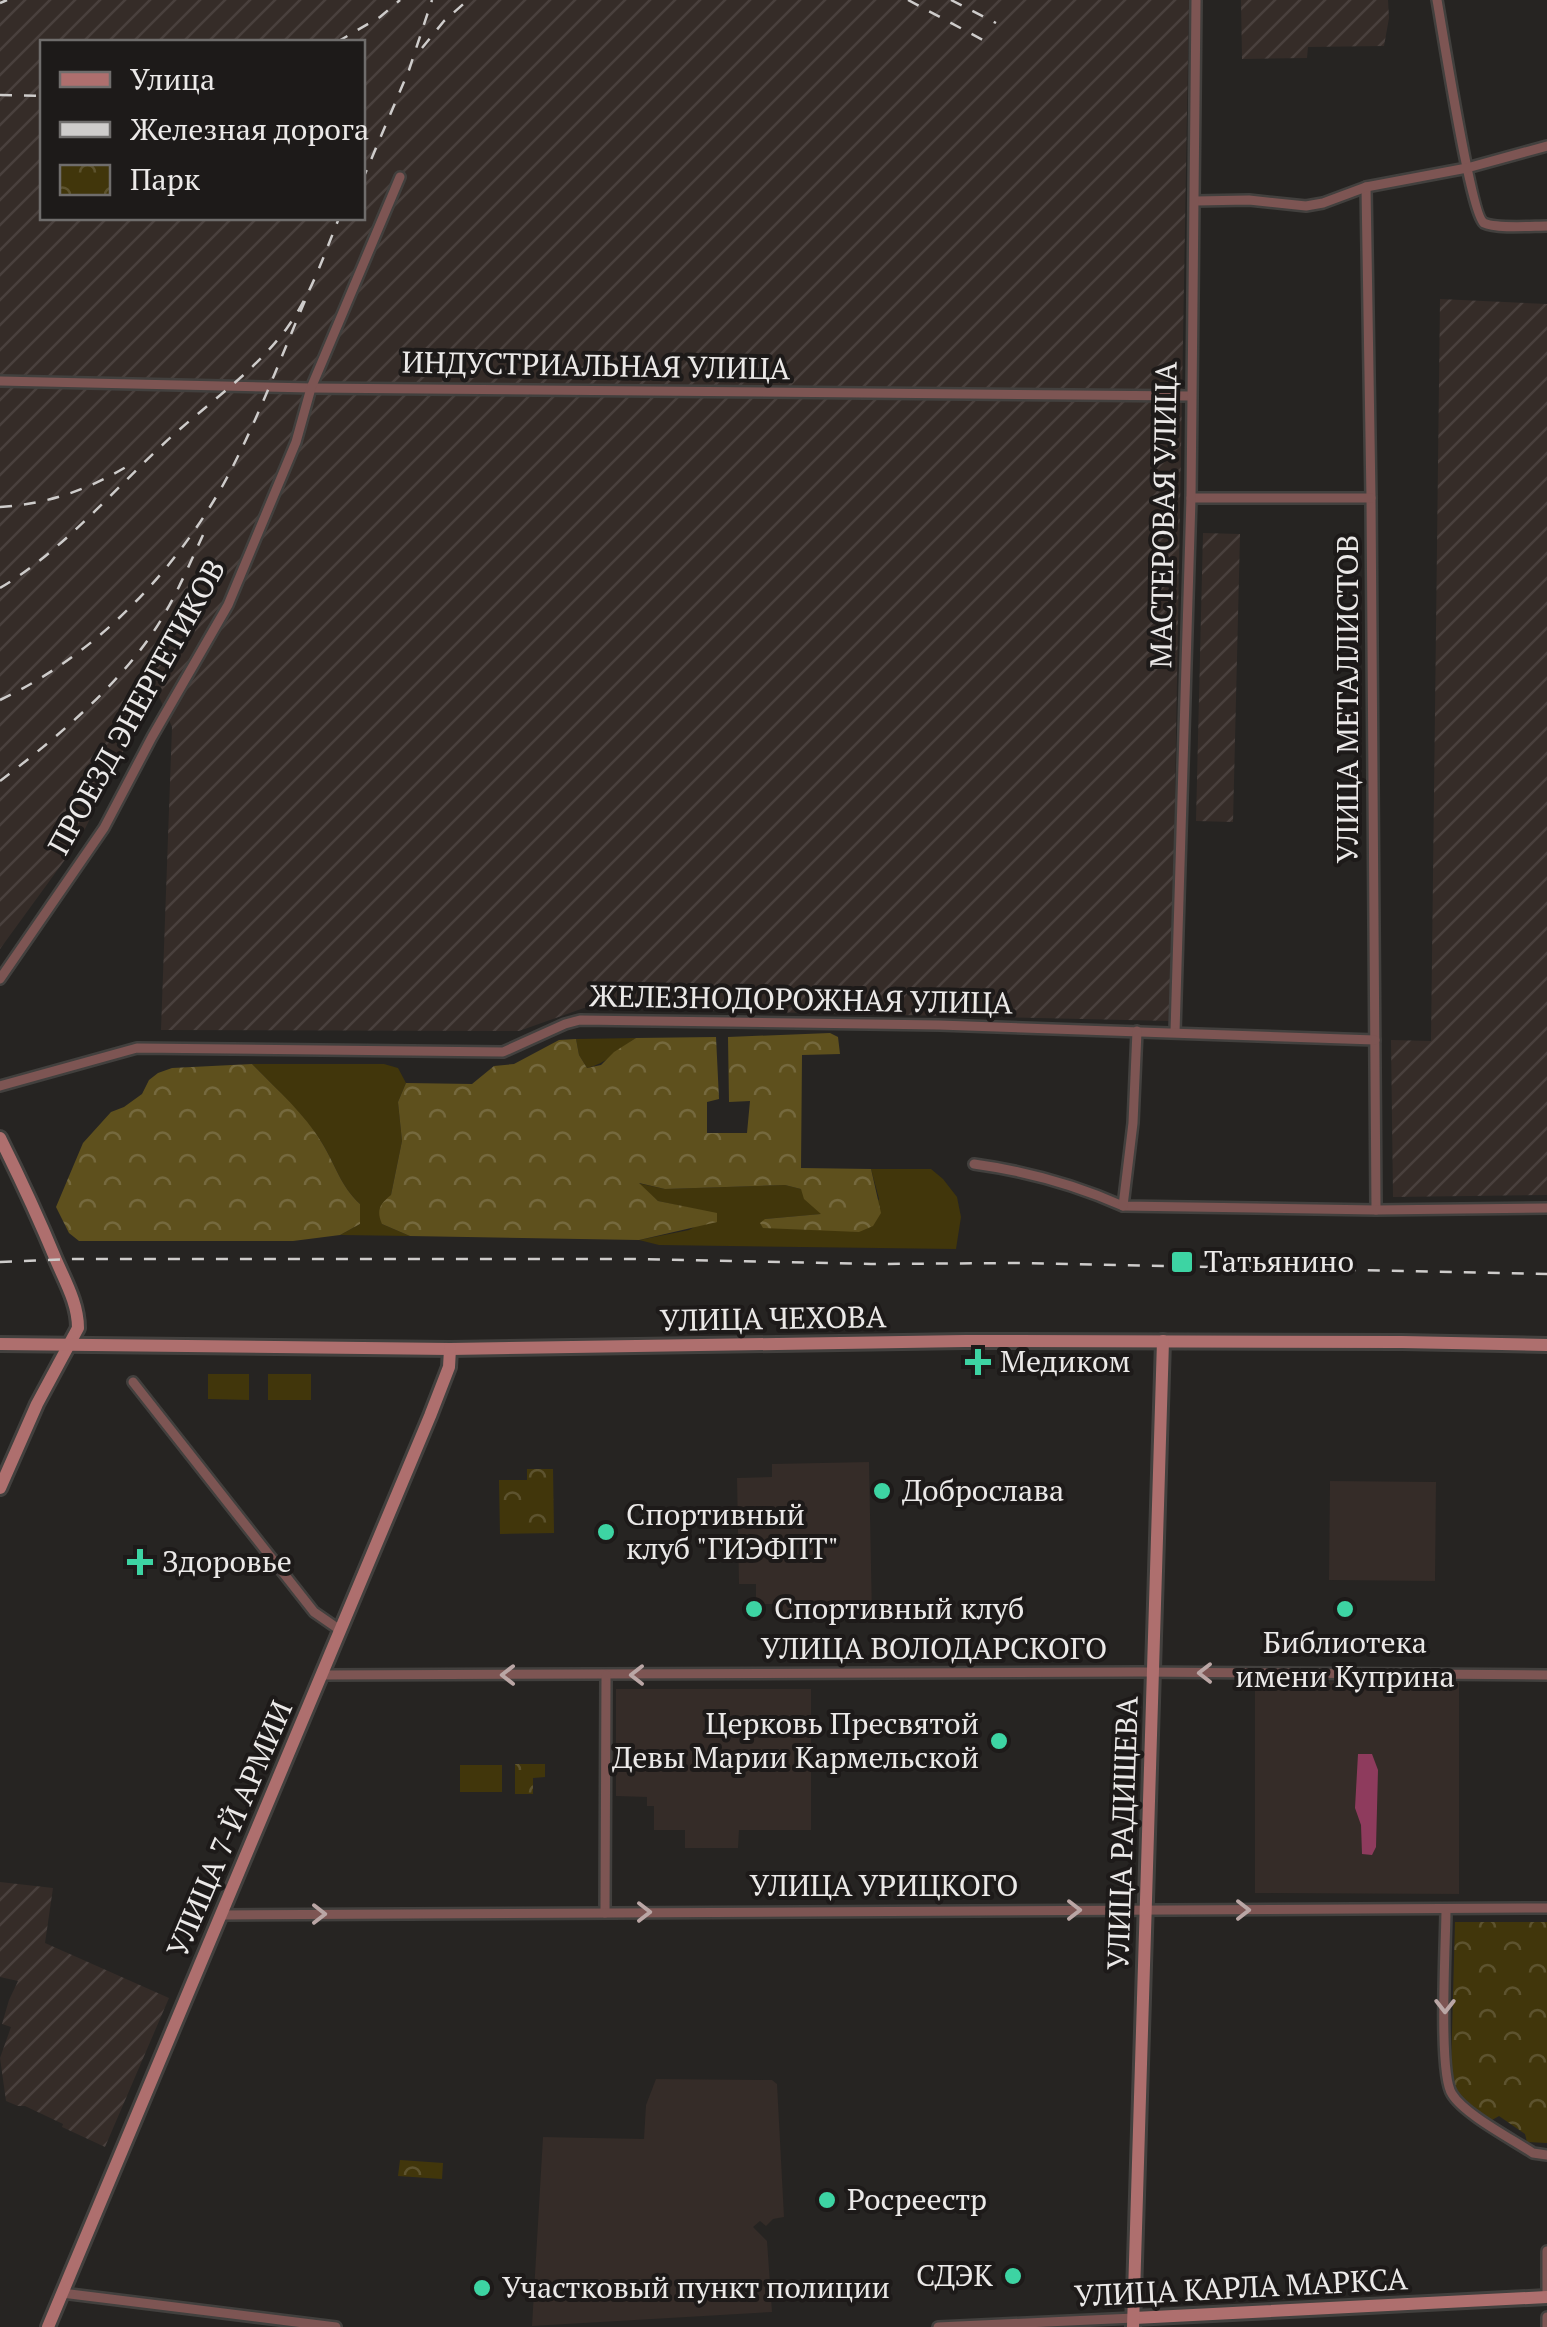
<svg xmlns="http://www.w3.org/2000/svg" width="1547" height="2327" font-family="'PT Serif',serif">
	<defs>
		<pattern id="industrial-furrows" width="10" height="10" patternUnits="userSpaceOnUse" patternTransform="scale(2.5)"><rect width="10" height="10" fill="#352c28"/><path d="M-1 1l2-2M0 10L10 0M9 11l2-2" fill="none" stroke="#49403d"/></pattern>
		<pattern id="forest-crowns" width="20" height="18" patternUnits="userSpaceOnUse" patternTransform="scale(2.5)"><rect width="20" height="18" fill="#5e501d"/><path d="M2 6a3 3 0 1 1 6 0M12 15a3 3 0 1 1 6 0" fill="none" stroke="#75693e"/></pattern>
		<pattern id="park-crowns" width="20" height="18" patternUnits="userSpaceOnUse" patternTransform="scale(2.5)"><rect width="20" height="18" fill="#41360b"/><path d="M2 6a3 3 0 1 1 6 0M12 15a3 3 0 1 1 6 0" fill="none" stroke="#5d532f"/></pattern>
	</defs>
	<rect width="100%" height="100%" fill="#262422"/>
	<g fill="#352c28">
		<polygon points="869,1462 872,1616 781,1617 780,1604 756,1604 756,1584 739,1584 737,1478 772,1477 772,1464"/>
		<polygon points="1330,1481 1436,1482 1435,1581 1329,1580"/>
		<polygon points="1255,1681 1459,1682 1459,1894 1255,1893"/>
		<polygon points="616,1689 811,1689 811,1830 739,1830 738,1848 685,1848 685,1830 654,1830 654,1806 647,1806 647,1797 616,1796"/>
		<polygon points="656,2079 772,2080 777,2084 784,2217 773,2219 766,2226 760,2221 753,2227 767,2241 772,2312 532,2326 543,2137 644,2139 646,2105"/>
	</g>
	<g fill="url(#industrial-furrows)" fill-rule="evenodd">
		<path d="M 0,0 L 1189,0 L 1171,1021 L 584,1008 L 519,1031 L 161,1030 L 172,727 L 155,687 L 80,839 L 0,949 ZM 42,42 L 362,42 L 362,218 L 42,218 Z"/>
		<polygon points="1241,0 1388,0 1389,18 1384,46 1308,47 1307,58 1242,59"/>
		<polygon points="1440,299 1547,304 1547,1195 1393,1197 1391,1040 1431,1041"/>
		<polygon points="1203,533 1240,534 1233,822 1196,821"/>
		<polygon points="0,1882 53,1888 45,1943 169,1998 105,2147 62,2127 63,2124 25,2106 18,2106 6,2101 0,2058 11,2027 2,2024 9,2000 18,1981 0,1977"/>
	</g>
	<g fill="#41360b">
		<path d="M 636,1038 C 619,1049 606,1064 587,1068 L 579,1055 L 576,1039 Z"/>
		<path d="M 252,1064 L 384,1064 L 398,1068 L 406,1083 L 398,1102 L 402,1141 L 391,1195 L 382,1224 L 410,1236 L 340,1235 L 360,1224 L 360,1204 C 341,1187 335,1164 322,1143 C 303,1113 276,1089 252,1064 Z"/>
		<polygon points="871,1169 931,1169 943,1179 957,1197 961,1217 956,1249 659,1245 639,1240 689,1230 717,1214 658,1201 637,1183 665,1189 785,1185 801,1189 822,1214 765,1219 859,1232 879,1199"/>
		<polygon points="208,1374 249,1374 249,1400 208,1399"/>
		<rect x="268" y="1374" width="43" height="26"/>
		<rect x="460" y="1765" width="42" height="27"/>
	</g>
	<g fill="url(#forest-crowns)">
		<path d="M 830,1033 L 838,1037 L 840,1054 L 802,1055 L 801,1168 L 871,1169 L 881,1213 L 873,1226 L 859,1232 L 763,1228 L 760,1223 L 765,1219 L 821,1214 L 804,1199 L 801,1189 L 785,1185 L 665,1189 L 639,1183 L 658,1201 L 717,1213 L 717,1222 L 639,1240 L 410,1236 L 382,1224 C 376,1210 380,1204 391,1195 L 402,1141 L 398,1102 L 406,1083 L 472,1084 L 494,1066 L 514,1064 L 559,1040 L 576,1039 L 579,1055 L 587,1068 L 601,1065 L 614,1052 L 636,1038 L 716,1037 L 719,1099 L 707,1102 L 707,1133 L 747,1133 L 750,1101 L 729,1102 L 728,1037 Z"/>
		<path d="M 252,1064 C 276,1089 304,1113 322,1143 C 335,1164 341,1187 360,1204 L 360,1224 L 340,1235 L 293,1241 L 79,1241 L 69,1233 L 56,1207 L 83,1143 L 111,1112 L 124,1107 L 142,1094 L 149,1080 L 158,1073 L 172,1068 Z"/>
	</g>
	<g fill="url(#park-crowns)">
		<polygon points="527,1469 553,1469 554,1533 500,1534 499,1480 527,1480"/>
		<polygon points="515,1764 545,1764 545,1777 533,1778 533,1794 515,1794"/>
		<path d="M 1455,1922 L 1547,1922 L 1547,2143 L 1527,2142 L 1525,2134 L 1499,2116 L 1492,2120 C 1470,2104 1454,2099 1451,2070 Z"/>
		<polygon points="400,2160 443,2163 442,2179 398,2176"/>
	</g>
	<polygon fill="#8e3b5d" points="1358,1754 1372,1754 1378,1770 1376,1847 1372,1855 1362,1854 1361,1825 1355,1808"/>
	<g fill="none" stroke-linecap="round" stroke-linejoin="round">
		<defs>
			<g id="street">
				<path d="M 1437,0 C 1442,27 1471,216 1484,223 C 1496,229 1533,226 1547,226"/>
				<polyline points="1366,187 1371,498 1376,1210"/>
				<polyline points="1196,201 1249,200 1306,206 1323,203 1366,187 1467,168 1547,146"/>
				<polyline points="0,381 311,388 1191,396"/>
				<polyline points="1191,498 1371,498"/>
				<polyline points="0,979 104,828 152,737 228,605 296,442 311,388 400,177"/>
				<polyline points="1175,1032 1191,498 1196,0"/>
				<polyline points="0,1086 137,1048 503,1052 565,1024 580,1020 939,1025 1375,1040"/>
				<path d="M 974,1164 C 1025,1171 1076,1185 1123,1206 L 1376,1210 L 1547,1208"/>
				<polyline points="1123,1206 1133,1123 1137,1031"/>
				<polyline points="133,1382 314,1612 340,1630"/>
				<polyline points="322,1675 1139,1672 1547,1675"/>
				<path d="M 1446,1909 C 1446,1941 1438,2074 1452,2094 C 1464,2114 1512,2139 1533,2153 L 1547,2155"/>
				<polyline points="605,1913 606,1675"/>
				<polyline points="221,1915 1547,1908"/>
				<polyline points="1547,2251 1547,2293"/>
				<polyline points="62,2293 336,2327"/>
				<polyline points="938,2327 1134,2318"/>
				<polyline points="1547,2327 1547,2317"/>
			</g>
			<g id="secondary">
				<path d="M 0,1138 C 20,1178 39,1219 56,1260 C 66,1283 78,1304 78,1328 L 37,1404 L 0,1488"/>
				<polyline points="0,1344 450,1349 965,1341 1402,1342 1547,1345"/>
				<polyline points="1134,2318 1547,2297"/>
				<polyline points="48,2327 430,1416 449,1367 450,1349"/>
				<polyline points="1133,2327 1163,1341"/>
			</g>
		</defs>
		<use href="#street" stroke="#42403e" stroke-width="14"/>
		<use href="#secondary" stroke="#42403e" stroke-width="18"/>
		<use href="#street" stroke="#7d5553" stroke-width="9"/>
		<use href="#secondary" stroke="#ae6f6e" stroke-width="12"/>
		<g stroke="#cecccb" stroke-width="2.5" stroke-dasharray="12 12" stroke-linecap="butt">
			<polyline points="908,0 983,40"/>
			<polyline points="951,0 996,23"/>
			<polyline points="0,3 7,0"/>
			<polyline points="337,42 380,17 400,0"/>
			<polyline points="422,48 444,21 468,0"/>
			<polyline points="0,95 42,96"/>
			<polyline points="362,181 409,70 432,0"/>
			<path d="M 0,507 C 49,504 90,489 131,464"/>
			<path d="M 0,588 C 63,551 117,486 171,437 C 211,401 255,371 287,328 C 311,295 324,255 339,218"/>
			<path d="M 0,700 C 95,655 172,575 223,485 C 256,425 280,359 307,296"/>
			<path d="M 0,781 C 54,740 116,688 154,631 C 174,601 188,567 203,535"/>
			<polyline points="0,1262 72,1259 635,1259 871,1264 1014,1263 1547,1274"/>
		</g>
	</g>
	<defs><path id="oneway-chevron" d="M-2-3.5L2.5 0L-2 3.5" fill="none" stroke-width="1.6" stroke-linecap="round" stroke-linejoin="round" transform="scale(2.5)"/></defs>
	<g stroke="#baa6a5">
		<use href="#oneway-chevron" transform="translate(1205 1673) rotate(-180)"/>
		<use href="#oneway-chevron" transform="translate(508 1675) rotate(-180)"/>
		<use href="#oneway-chevron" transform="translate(637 1675) rotate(180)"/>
		<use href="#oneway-chevron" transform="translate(1074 1910)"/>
		<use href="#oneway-chevron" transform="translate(1243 1910)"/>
		<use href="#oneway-chevron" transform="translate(644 1912)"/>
		<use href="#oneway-chevron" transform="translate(319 1914)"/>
		<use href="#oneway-chevron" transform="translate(1445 2006) rotate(90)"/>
	</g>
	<g fill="#3dd4a3" stroke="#1d1a19" stroke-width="4">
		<rect x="1170" y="1250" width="24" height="24" rx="5"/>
		<path d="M973 1347h10v10h10v10h-10v10h-10v-10h-10v-10h10z"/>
		<circle cx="882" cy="1491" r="10"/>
		<circle cx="606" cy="1532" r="10"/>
		<path d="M135 1547h10v10h10v10h-10v10h-10v-10h-10v-10h10z"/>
		<circle cx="754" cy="1609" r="10"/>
		<circle cx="1345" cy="1609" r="10"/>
		<circle cx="999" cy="1741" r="10"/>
		<circle cx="827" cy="2200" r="10"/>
		<circle cx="1013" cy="2276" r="10"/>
		<circle cx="482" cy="2288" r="10"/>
	</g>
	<g text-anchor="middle" stroke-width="8" stroke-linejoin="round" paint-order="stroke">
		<g font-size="30" fill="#ebe9e8" stroke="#1d1a19">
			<text transform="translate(596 366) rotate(1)" y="10">ИНДУСТРИАЛЬНАЯ УЛИЦА</text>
			<text transform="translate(1164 515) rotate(-89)" y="10">МАСТЕРОВАЯ УЛИЦА</text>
			<text transform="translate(1348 699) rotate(-90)" y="10">УЛИЦА МЕТАЛЛИСТОВ</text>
			<text transform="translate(137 707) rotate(-61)" y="10">ПРОЕЗД ЭНЕРГЕТИКОВ</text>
			<text transform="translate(801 1000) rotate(1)" y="10">ЖЕЛЕЗНОДОРОЖНАЯ УЛИЦА</text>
			<text transform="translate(773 1319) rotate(-1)" y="10">УЛИЦА ЧЕХОВА</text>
			<text x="934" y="1659">УЛИЦА ВОЛОДАРСКОГО</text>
			<text transform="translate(230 1829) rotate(-67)" y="10">УЛИЦА 7-Й АРМИИ</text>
			<text transform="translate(1123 1833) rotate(-88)" y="10">УЛИЦА РАДИЩЕВА</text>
			<text x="884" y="1896">УЛИЦА УРИЦКОГО</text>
			<text transform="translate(1241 2288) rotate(-3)" y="10">УЛИЦА КАРЛА МАРКСА</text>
		</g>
		<g font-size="30" fill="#ebe9e8" stroke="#1d1a19" text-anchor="start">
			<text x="1204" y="1272">Татьянино</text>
			<text x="1000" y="1372">Медиком</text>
			<text x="902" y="1501">Доброслава</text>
			<text x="626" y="1525">Спортивный<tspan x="626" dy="34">клуб "ГИЭФПТ"</tspan></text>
			<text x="162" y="1572">Здоровье</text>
			<text x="774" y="1619">Спортивный клуб</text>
			<text x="1345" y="1653" text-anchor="middle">Библиотека<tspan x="1345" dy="34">имени Куприна</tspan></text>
			<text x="979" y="1734" text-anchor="end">Церковь Пресвятой<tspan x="979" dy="34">Девы Марии Кармельской</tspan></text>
			<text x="847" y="2210">Росреестр</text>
			<text x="993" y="2286" text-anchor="end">СДЭК</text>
			<text x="502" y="2298">Участковый пункт полиции</text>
		</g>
	</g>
	<rect x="40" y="40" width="325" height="180" fill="#1d1a19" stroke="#6f6d6c" stroke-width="2.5"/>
	<rect x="60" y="72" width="50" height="15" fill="#ae6f6e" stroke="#6f6d6c" stroke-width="2.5"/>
	<text x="130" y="90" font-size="30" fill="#ebe9e8">Улица</text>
	<rect x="60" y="122" width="50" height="15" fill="#cecccb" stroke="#6f6d6c" stroke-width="2.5"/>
	<text x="130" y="140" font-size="30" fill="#ebe9e8">Железная дорога</text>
	<rect x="60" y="165" width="50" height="30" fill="url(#park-crowns)" stroke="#6f6d6c" stroke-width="2.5"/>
	<text x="130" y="190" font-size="30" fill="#ebe9e8">Парк</text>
</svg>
